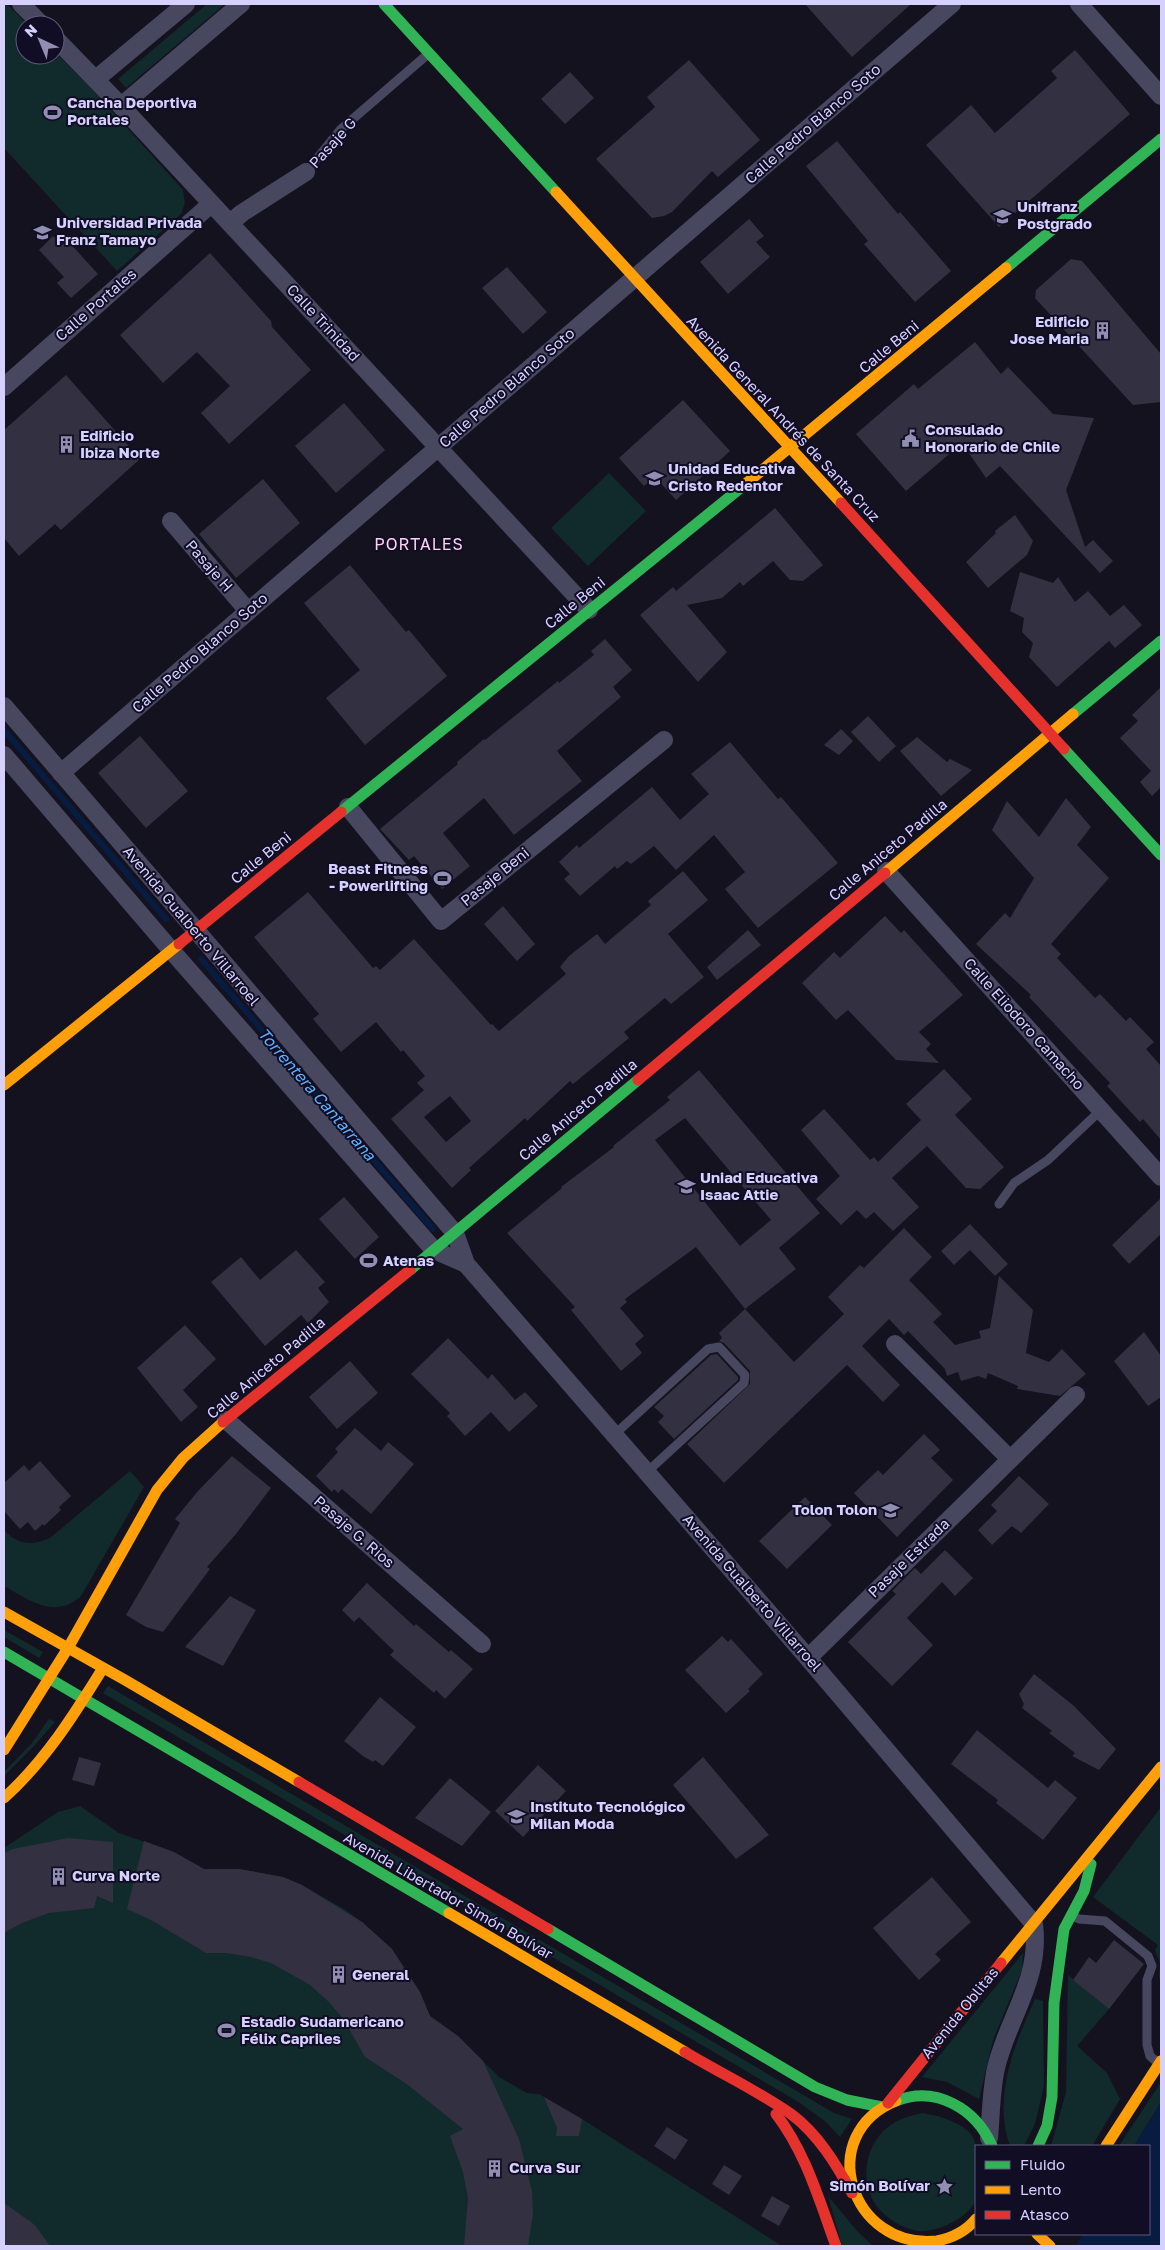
<svg xmlns="http://www.w3.org/2000/svg" width="1165" height="2250" font-family="'Golos Text',sans-serif">
	<rect width="100%" height="100%" fill="#14121f"/>
	<g fill="#112a2c">
		<polygon points="4,4 7,4 28,25 25,25 25,55 55,55 55,52 94,91 183,190 185,203 181,214 117,271 4,148"/>
		<polygon points="207,4 225,4 126,88 118,79"/>
		<polygon points="609,473 646,511 588,566 551,528"/>
		<path d="M 130,1471 L 144,1487 L 81,1596 C 55,1620 29,1600 4,1586 L 4,1530 C 18,1545 32,1546 50,1538 Z"/>
		<polygon points="4,1630 43,1652 39,1658 4,1637"/>
		<polygon points="108,1686 834,2113 852,2119 840,2137 826,2122 797,2101 103,1693"/>
		<polygon points="49,1719 55,1722 34,1746 4,1776 4,1772 31,1744"/>
		<polygon points="80,1806 119,1833 174,1852 204,1869 239,1869 283,1877 302,1885 344,1909 362,1922 392,1949 420,1992 430,2016 458,2036 499,2077 527,2093 539,2094 582,2119 782,2246 4,2246 4,1848 58,1812"/>
		<polygon points="1161,1807 1161,1981 1159,1978 1160,1963 1155,1950 1158,1945 1093,1897"/>
		<polygon points="1023,1953 1022,1970 993,2040 979,2099 947,2082 922,2077"/>
		<polygon points="1068,1975 1109,2009 1077,2046 1107,2073 1120,2099 1092,2146 1051,2146 1066,2092"/>
		<path d="M 1035,1999 L 1043,2001 L 1044,2086 L 1035,2124 L 1024,2146 L 1010,2146 C 992,2097 1015,2043 1035,1999 Z"/>
		<polygon points="1161,2082 1161,2102 1134,2146 1119,2146"/>
		<path d="M 922,2113 C 940,2116 973,2124 976,2146 C 977,2155 976,2164 976,2173 C 976,2181 978,2192 976,2199 C 970,2217 940,2231 923,2231 C 907,2231 890,2221 880,2210 C 859,2187 863,2147 887,2128 C 897,2119 909,2116 922,2113 Z"/>
		<polygon points="828,2196 858,2232 873,2246 842,2246"/>
	</g>
	<polygon fill="#081b40" points="1161,2102 1161,2246 1076,2246 1083,2234 1149,2234 1149,2146 1134,2146"/>
	<g fill="none" stroke-linecap="round" stroke-linejoin="round">
		<g stroke="#081b40" stroke-width="6">
			<polyline points="4,730 166,919"/>
			<polyline points="201,959 433,1229"/>
		</g>
	</g>
	<g fill="#323041" fill-rule="evenodd">
		<polygon points="805,4 911,4 852,57"/>
		<polygon points="1075,50 1130,114 999,227 926,145 971,105 995,133 1057,78 1051,71"/>
		<polygon points="689,60 760,140 718,177 712,171 672,212 664,216 652,218 596,159 655,107 647,97"/>
		<polygon points="570,72 594,98 565,124 541,99"/>
		<polygon points="837,141 898,214 900,212 951,271 915,302 864,244 868,241 806,166"/>
		<polygon points="749,219 764,236 756,242 770,257 728,294 700,262"/>
		<polygon points="53,236 62,245 67,240 98,274 71,298 57,283 64,277 39,250"/>
		<polygon points="210,253 271,321 272,327 311,370 229,444 201,413 230,386 197,352 163,383 120,335"/>
		<polygon points="1071,259 1082,261 1161,354 1161,402 1133,405 1035,298 1036,290"/>
		<polygon points="507,267 547,312 523,334 482,288"/>
		<polygon points="975,342 1001,374 1008,367 1053,414 1094,418 1066,490 1085,547 1093,540 1113,561 1100,573 1000,466 986,478 962,443 906,491 856,434 914,384 918,389"/>
		<polygon points="66,375 140,459 61,530 55,524 19,556 4,538 4,430"/>
		<polygon points="683,400 730,451 676,500 655,477 644,486 619,458"/>
		<polygon points="344,403 385,450 336,493 295,446"/>
		<polygon points="263,479 300,523 236,578 199,534"/>
		<polygon points="775,508 823,565 803,581 790,580 773,561 743,586 740,582 722,598 687,605 727,652 698,682 640,615 673,587 676,591"/>
		<polygon points="1015,515 1033,541 1027,555 988,588 966,562 996,533 995,531"/>
		<polygon points="350,565 406,632 409,630 447,676 365,745 326,698 360,670 304,603"/>
		<polygon points="1020,572 1053,583 1058,577 1075,602 1088,591 1110,616 1124,605 1142,625 1115,648 1109,641 1057,687 1029,657 1033,643 1022,632 1024,618 1010,611"/>
		<polygon points="605,639 632,670 613,687 621,697 557,751 582,781 514,835 484,798 443,833 470,866 442,889 414,856 409,860 380,829 458,764 457,762 484,739 485,740 558,681 559,683 594,655 591,651"/>
		<polygon points="1161,687 1161,787 1152,796 1140,782 1151,771 1120,738 1138,721 1132,715"/>
		<polygon points="868,716 896,746 879,762 851,732"/>
		<polygon points="841,729 853,741 839,755 824,745"/>
		<polygon points="140,736 188,791 146,828 98,773"/>
		<polygon points="917,737 947,762 950,759 972,770 941,796 900,751"/>
		<polygon points="730,742 778,799 781,797 838,863 758,928 725,889 745,872 714,835 676,870 654,846 631,864 627,861 617,869 615,866 580,896 564,879 570,874 559,862 577,845 579,848 652,787 680,820 709,794 691,774"/>
		<polygon points="1066,798 1091,827 1077,845 1109,878 1051,944 1061,954 1057,958 1095,998 1100,994 1126,1021 1130,1017 1154,1042 1146,1049 1161,1066 1161,1140 1143,1119 1140,1122 1107,1086 1110,1083 1029,997 1031,995 976,944 1005,913 1010,918 1034,878 992,830 1007,801 1039,837"/>
		<path d="M 683,871 L 708,900 L 668,934 L 704,977 L 671,1004 L 665,998 L 624,1032 L 629,1038 L 573,1084 L 570,1081 L 527,1121 L 525,1118 L 469,1168 L 471,1170 L 452,1188 L 391,1119 L 424,1090 L 417,1083 L 425,1076 L 403,1050 L 401,1052 L 376,1022 L 341,1052 L 313,1019 L 319,1014 L 254,937 L 308,892 L 373,968 L 376,966 L 380,970 L 414,939 L 491,1025 L 492,1024 L 499,1031 L 566,974 L 560,967 L 569,956 L 597,934 L 605,944 L 651,905 L 648,901 ZM 450,1096 L 471,1121 L 446,1142 L 424,1117 Z"/>
		<polygon points="503,906 535,944 517,961 484,924"/>
		<polygon points="885,916 901,933 904,930 963,995 919,1032 931,1044 926,1049 939,1063 896,1060 848,1010 836,1020 802,983 834,952 840,958"/>
		<polygon points="748,930 761,945 717,980 707,967"/>
		<polygon points="944,1069 972,1099 955,1115 1004,1167 980,1189 966,1188 927,1146 892,1178 919,1207 893,1231 874,1212 866,1219 857,1210 841,1225 816,1199 840,1176 801,1130 824,1109 870,1160 874,1157 878,1162 921,1120 906,1104"/>
		<path d="M 699,1070 L 820,1213 L 779,1248 L 796,1269 L 745,1309 L 696,1247 L 625,1299 L 627,1302 L 620,1308 L 644,1336 L 635,1344 L 642,1353 L 621,1371 L 571,1310 L 575,1307 L 507,1233 L 562,1188 L 561,1187 L 614,1147 L 613,1146 L 670,1100 L 667,1097 ZM 685,1118 L 771,1220 L 740,1246 L 655,1140 Z"/>
		<polygon points="344,1197 379,1237 355,1259 319,1219"/>
		<polygon points="1161,1198 1161,1234 1129,1264 1112,1245"/>
		<polygon points="970,1224 1008,1264 995,1276 970,1250 954,1265 941,1251"/>
		<polygon points="904,1228 932,1257 909,1280 942,1314 933,1322 955,1345 981,1338 979,1331 990,1328 999,1276 1033,1310 1026,1353 1049,1362 1062,1349 1086,1374 1060,1396 1017,1389 1018,1386 988,1373 986,1379 978,1376 961,1381 958,1372 947,1376 945,1369 908,1331 904,1335 889,1319 862,1346 900,1385 883,1402 847,1365 724,1483 687,1444 750,1384 750,1371 724,1343 719,1341 722,1338 719,1333 745,1309 794,1362 844,1314 828,1297 860,1265 864,1268"/>
		<polygon points="296,1250 325,1282 318,1288 329,1302 308,1323 301,1315 265,1346 211,1282 241,1257 260,1280"/>
		<polygon points="185,1325 216,1359 183,1390 198,1407 181,1422 137,1368"/>
		<polygon points="1144,1332 1161,1356 1161,1397 1148,1406 1114,1361"/>
		<polygon points="448,1338 488,1379 492,1374 515,1400 525,1392 538,1406 509,1432 491,1412 465,1436 447,1416 450,1413 411,1374"/>
		<polygon points="717,1354 738,1377 738,1380 674,1439 658,1422 664,1416 654,1407 711,1355"/>
		<polygon points="350,1361 378,1393 337,1429 309,1397"/>
		<polygon points="355,1428 381,1451 388,1442 414,1464 371,1514 342,1489 338,1493 334,1489 332,1492 316,1476 338,1452 335,1449"/>
		<polygon points="924,1434 940,1450 931,1458 953,1480 897,1537 854,1493 878,1470 883,1475"/>
		<polygon points="232,1456 271,1488 236,1534 207,1567 210,1569 163,1632 146,1627 126,1615 180,1523 175,1519 198,1491"/>
		<polygon points="40,1461 71,1496 59,1507 61,1510 44,1526 43,1524 35,1531 28,1522 20,1529 4,1511 4,1483 24,1465 29,1471"/>
		<polygon points="1019,1476 1049,1504 1021,1533 1012,1526 992,1545 978,1530 997,1511 991,1505"/>
		<polygon points="805,1497 832,1525 787,1569 759,1541"/>
		<polygon points="945,1550 973,1578 955,1596 942,1582 907,1618 933,1645 892,1686 848,1642 896,1594 892,1591 915,1568 921,1574"/>
		<polygon points="367,1583 414,1626 416,1624 449,1652 451,1650 473,1669 445,1699 436,1690 434,1693 390,1655 394,1651 359,1617 354,1622 342,1610"/>
		<polygon points="230,1596 256,1610 223,1666 185,1647"/>
		<polygon points="722,1636 728,1642 731,1639 763,1674 748,1689 750,1691 726,1713 685,1670"/>
		<polygon points="1034,1674 1074,1706 1116,1749 1099,1770 1072,1756 1075,1753 1049,1733 1052,1731 1022,1708 1024,1704 1019,1694"/>
		<polygon points="380,1697 416,1727 383,1766 375,1760 373,1762 363,1756 344,1741"/>
		<polygon points="977,1730 1048,1788 1055,1780 1077,1798 1043,1840 996,1803 998,1800 951,1764"/>
		<polygon points="79,1757 101,1763 94,1786 72,1780"/>
		<polygon points="703,1757 769,1835 736,1859 673,1785"/>
		<polygon points="538,1765 566,1791 523,1837 495,1811"/>
		<polygon points="450,1778 491,1812 462,1846 415,1818"/>
		<polygon points="68,1838 113,1842 113,1903 97,1896 94,1908 49,1913 22,1923 4,1933 4,1853 13,1849"/>
		<polygon points="144,1841 174,1852 204,1869 239,1869 283,1877 302,1885 362,1922 392,1949 420,1992 430,2016 458,2036 483,2061 519,2139 532,2191 533,2214 528,2246 464,2246 468,2198 463,2172 450,2136 463,2129 408,2085 365,2057 344,2020 329,2002 310,1985 271,1963 251,1957 226,1953 206,1953 151,1920 127,1909"/>
		<polygon points="932,1877 971,1922 935,1954 941,1960 919,1980 873,1928"/>
		<polygon points="1114,1940 1144,1964 1109,2009 1073,1980 1089,1957 1096,1963"/>
		<polygon points="544,2097 582,2119 579,2136 556,2136 557,2128"/>
		<polygon points="667,2127 688,2140 675,2160 654,2146"/>
		<polygon points="724,2165 742,2176 729,2195 712,2184"/>
		<polygon points="772,2196 790,2206 779,2226 761,2216"/>
		<polygon points="4,2203 35,2225 50,2246 4,2246"/>
	</g>
	<g fill="none" stroke-linecap="round" stroke-linejoin="round">
		<g stroke="#484760" stroke-width="9">
			<polyline points="306,172 340,130 428,54"/>
			<polyline points="999,1204 1014,1183 1048,1160 1101,1110"/>
			<polyline points="615,1434 708,1349 719,1347 745,1375 744,1383 647,1472"/>
			<polyline points="1073,1916 1079,1919 1105,1921 1148,1956 1152,1966 1147,1980 1147,2045 1150,2056 1157,2062"/>
		</g>
		<g stroke="#484760" stroke-width="18">
			<polyline points="21,4 42,25"/>
			<polyline points="1079,4 1161,96"/>
			<polyline points="55,38 121,106 589,610"/>
			<polyline points="96,79 186,4"/>
			<polyline points="121,106 241,4"/>
			<polyline points="230,223 242,213 306,172"/>
			<polyline points="4,387 211,204"/>
			<polyline points="171,521 248,611"/>
			<path d="M 4,706 L 455,1233 L 466,1264 L 808,1658 L 1034,1924 C 1041,1980 1008,2017 996,2068 C 991,2091 991,2115 989,2138"/>
			<polyline points="4,755 171,950 434,1250 466,1264"/>
			<polyline points="61,773 952,4"/>
			<polyline points="348,807 441,921 664,740"/>
			<polyline points="886,871 1161,1177"/>
			<polyline points="895,1344 1010,1459"/>
			<polyline points="226,1420 482,1644"/>
			<polyline points="808,1658 1076,1395"/>
		</g>
		<g stroke="#30b455" stroke-width="11">
			<polyline points="384,4 556,192"/>
			<polyline points="1006,268 1161,139"/>
			<polyline points="1073,714 1161,641"/>
			<polyline points="1064,749 1161,855"/>
			<polyline points="341,812 743,486"/>
			<polyline points="410,1270 638,1080"/>
			<polyline points="4,1652 449,1913"/>
			<polyline points="548,1929 815,2087 847,2100 882,2107"/>
			<path d="M 896,2101 C 936,2085 976,2109 992,2146"/>
			<polyline points="1038,2146 1047,2126 1052,2097 1054,2003 1064,1929 1084,1891 1091,1864"/>
		</g>
		<g stroke="#ff9f0a" stroke-width="11">
			<polyline points="556,192 841,503"/>
			<polyline points="743,486 1006,268"/>
			<polyline points="885,873 1073,714"/>
			<polyline points="4,1085 179,944"/>
			<polyline points="4,1612 125,1680 299,1782"/>
			<polyline points="4,1750 68,1648 157,1490 183,1458 223,1422"/>
			<path d="M 4,1798 C 45,1761 74,1715 103,1668"/>
			<polyline points="449,1913 685,2052"/>
			<polyline points="1001,1963 1161,1767"/>
			<path d="M 896,2101 C 814,2134 850,2250 937,2241 C 952,2238 966,2231 976,2219"/>
			<polyline points="1106,2146 1161,2061"/>
			<polyline points="1037,2234 1050,2246"/>
		</g>
		<g stroke="#e5322d" stroke-width="11">
			<polyline points="841,503 1064,749"/>
			<polyline points="179,944 341,812"/>
			<polyline points="638,1080 885,873"/>
			<polyline points="223,1422 410,1270"/>
			<polyline points="299,1782 548,1929"/>
			<path d="M 685,2052 C 720,2073 758,2091 791,2114 C 818,2134 836,2164 852,2193"/>
			<polyline points="888,2103 1001,1963"/>
			<path d="M 776,2114 C 806,2153 819,2200 836,2246"/>
		</g>
	</g>
	<defs>
		<symbol id="stadium-bare" viewBox="-9 -9 18 18"><path d="M0-5a6.5 5 0 1 0 0 10a6.5 5 0 1 0 0-10ZM-3.5-1.8h7v3.6h-7Z" fill="#928eb1" stroke="#110d24" stroke-width="2.5" paint-order="stroke"/></symbol>
		<symbol id="university-bare" viewBox="-9 -9 18 18"><path d="M0-5L7-2L0 1L-7-2ZM-4 1L0 2.5L4 1V4Q0 6-4 4Z" fill="#928eb1" stroke="#110d24" stroke-width="2.5" paint-order="stroke"/></symbol>
		<symbol id="building-bare" viewBox="-9 -9 18 18"><path d="M-4-6H4V6H1V3H-1V6H-4ZM-2.5-4.3h1.7v1.8h-1.7ZM.8-4.3h1.7v1.8H.8ZM-2.5-1h1.7V.8h-1.7ZM.8-1h1.7V.8H.8Z" fill="#928eb1" stroke="#110d24" stroke-width="2.5" paint-order="stroke"/></symbol>
		<symbol id="civic-bare" viewBox="-9 -9 18 18"><path d="M-.6-6.5H3V-4.5H.6V-3L4-1V1h2V6H-6V1h2V-1L-.6-3ZM-1.2 2.5V6h2.4V2.5Z" fill="#928eb1" stroke="#110d24" stroke-width="2.5" paint-order="stroke"/></symbol>
		<symbol id="school-bare" viewBox="-9 -9 18 18"><path d="M0-5L7-2L0 1L-7-2ZM-4 1L0 2.5L4 1V4Q0 6-4 4Z" fill="#928eb1" stroke="#110d24" stroke-width="2.5" paint-order="stroke"/></symbol>
		<symbol id="sight-bare" viewBox="-9 -9 18 18"><path d="M0-6L1.8-2.2L6-1.7L2.9 1.2L3.7 5.4L0 3.3L-3.7 5.4L-2.9 1.2L-6-1.7L-1.8-2.2Z" fill="#928eb1" stroke="#110d24" stroke-width="2.5" paint-order="stroke"/></symbol>
	</defs>
	<g fill-rule="evenodd">
		<use href="#stadium-bare" x="40" y="100" width="25" height="25"/>
		<use href="#university-bare" x="990" y="204" width="25" height="25"/>
		<use href="#university-bare" x="30" y="220" width="25" height="25"/>
		<use href="#building-bare" x="1090" y="318" width="25" height="25"/>
		<use href="#civic-bare" x="898" y="426" width="25" height="25"/>
		<use href="#building-bare" x="54" y="432" width="25" height="25"/>
		<use href="#school-bare" x="642" y="466" width="25" height="25"/>
		<use href="#stadium-bare" x="430" y="866" width="25" height="25"/>
		<use href="#school-bare" x="674" y="1174" width="25" height="25"/>
		<use href="#stadium-bare" x="356" y="1248" width="25" height="25"/>
		<use href="#school-bare" x="878" y="1498" width="25" height="25"/>
		<use href="#university-bare" x="504" y="1804" width="25" height="25"/>
		<use href="#building-bare" x="46" y="1864" width="25" height="25"/>
		<use href="#building-bare" x="326" y="1962" width="25" height="25"/>
		<use href="#stadium-bare" x="214" y="2018" width="25" height="25"/>
		<use href="#building-bare" x="482" y="2156" width="25" height="25"/>
		<use href="#sight-bare" x="932" y="2174" width="25" height="25"/>
	</g>
	<g text-anchor="middle" stroke-width="4" stroke-linejoin="round" paint-order="stroke">
		<g font-size="15" font-weight="bold" fill="#d6d0ff" stroke="#110d24" text-anchor="start">
			<text x="67" y="108">Cancha Deportiva<tspan x="67" dy="17">Portales</tspan></text>
			<text x="1017" y="212">Unifranz<tspan x="1017" dy="17">Postgrado</tspan></text>
			<text x="56" y="228">Universidad Privada<tspan x="56" dy="17">Franz Tamayo</tspan></text>
			<text x="1089" y="327" text-anchor="end">Edificio<tspan x="1089" dy="17">Jose Maria</tspan></text>
			<text x="925" y="435">Consulado<tspan x="925" dy="17">Honorario de Chile</tspan></text>
			<text x="80" y="441">Edificio<tspan x="80" dy="17">Ibiza Norte</tspan></text>
			<text x="668" y="474">Unidad Educativa<tspan x="668" dy="17">Cristo Redentor</tspan></text>
			<text x="428" y="874" text-anchor="end">Beast Fitness<tspan x="428" dy="17">- Powerlifting</tspan></text>
			<text x="700" y="1183">Uniad Educativa<tspan x="700" dy="17">Isaac Attie</tspan></text>
			<text x="383" y="1266">Atenas</text>
			<text x="877" y="1515" text-anchor="end">Tolon Tolon</text>
			<text x="530" y="1812">Instituto Tecnológico<tspan x="530" dy="17">Milan Moda</tspan></text>
			<text x="72" y="1881">Curva Norte</text>
			<text x="352" y="1980">General</text>
			<text x="241" y="2027">Estadio Sudamericano<tspan x="241" dy="17">Félix Capriles</tspan></text>
			<text x="509" y="2173">Curva Sur</text>
			<text x="930" y="2191" text-anchor="end">Simón Bolívar</text>
		</g>
		<g font-size="15" fill="#d6d0ff" stroke="#110d24">
			<text transform="translate(813 124) rotate(-41)" y="5">Calle Pedro Blanco Soto</text>
			<text transform="translate(333 143) rotate(-48)" y="5">Pasaje G</text>
			<text transform="translate(96 305) rotate(-41)" y="5">Calle Portales</text>
			<text transform="translate(323 323) rotate(47)" y="5">Calle Trinidad</text>
			<text transform="translate(889 347) rotate(-40)" y="5">Calle Beni</text>
			<text transform="translate(507 388) rotate(-41)" y="5">Calle Pedro Blanco Soto</text>
			<text transform="translate(783 419) rotate(47)" y="5">Avenida General Andrés de Santa Cruz</text>
			<text transform="translate(209 566) rotate(49)" y="5">Pasaje H</text>
			<text transform="translate(575 603) rotate(-39)" y="5">Calle Beni</text>
			<text transform="translate(200 653) rotate(-41)" y="5">Calle Pedro Blanco Soto</text>
			<text transform="translate(888 850) rotate(-40)" y="5">Calle Aniceto Padilla</text>
			<text transform="translate(261 858) rotate(-39)" y="5">Calle Beni</text>
			<text transform="translate(495 877) rotate(-39)" y="5">Pasaje Beni</text>
			<text transform="translate(191 926) rotate(50)" y="5">Avenida Gualberto Villarroel</text>
			<text transform="translate(1024 1024) rotate(48)" y="5">Calle Eliodoro Camacho</text>
			<text transform="translate(578 1110) rotate(-40)" y="5">Calle Aniceto Padilla</text>
			<text transform="translate(266 1368) rotate(-40)" y="5">Calle Aniceto Padilla</text>
			<text transform="translate(354 1532) rotate(41)" y="5">Pasaje G. Rios</text>
			<text transform="translate(909 1558) rotate(-44)" y="5">Pasaje Estrada</text>
			<text transform="translate(752 1593) rotate(49)" y="5">Avenida Gualberto Villarroel</text>
			<text transform="translate(448 1896) rotate(30)" y="5">Avenida Libertador Simón Bolívar</text>
			<text transform="translate(960 2013) rotate(-51)" y="5">Avenida Oblitas</text>
		</g>
		<g font-size="16" letter-spacing="1" fill="#ffd2ee" stroke="#110d24">
			<text x="419" y="550">PORTALES</text>
		</g>
		<g font-size="16" font-style="italic" fill="#5eb2ff" stroke="#110d24">
			<text transform="translate(317 1094) rotate(49)" y="6">Torrentera Cantarrana</text>
		</g>
	</g>
	<rect width="1165" height="2250" fill="none" stroke="#d6d0ff" stroke-width="10"/>
	<rect x="975" y="2145" width="175" height="90" fill="#110d24" stroke="#605b7c"/>
	<rect x="985" y="2161" width="25" height="8" fill="#30b455" stroke="#605b7c"/>
	<text x="1020" y="2170" font-size="15" fill="#d6d0ff">Fluido</text>
	<rect x="985" y="2186" width="25" height="8" fill="#ff9f0a" stroke="#605b7c"/>
	<text x="1020" y="2195" font-size="15" fill="#d6d0ff">Lento</text>
	<rect x="985" y="2211" width="25" height="8" fill="#e5322d" stroke="#605b7c"/>
	<text x="1020" y="2220" font-size="15" fill="#d6d0ff">Atasco</text>
	<g transform="translate(40 40) rotate(316)"><circle r="24" fill="#110d24" stroke="#605b7c"/>
	<path d="M0-4L9 19L0 12L-9 19Z" fill="#928eb1"/>
	<text y="-8" font-size="14" font-weight="bold" text-anchor="middle" fill="#d6d0ff">N</text>
	</g>
</svg>
